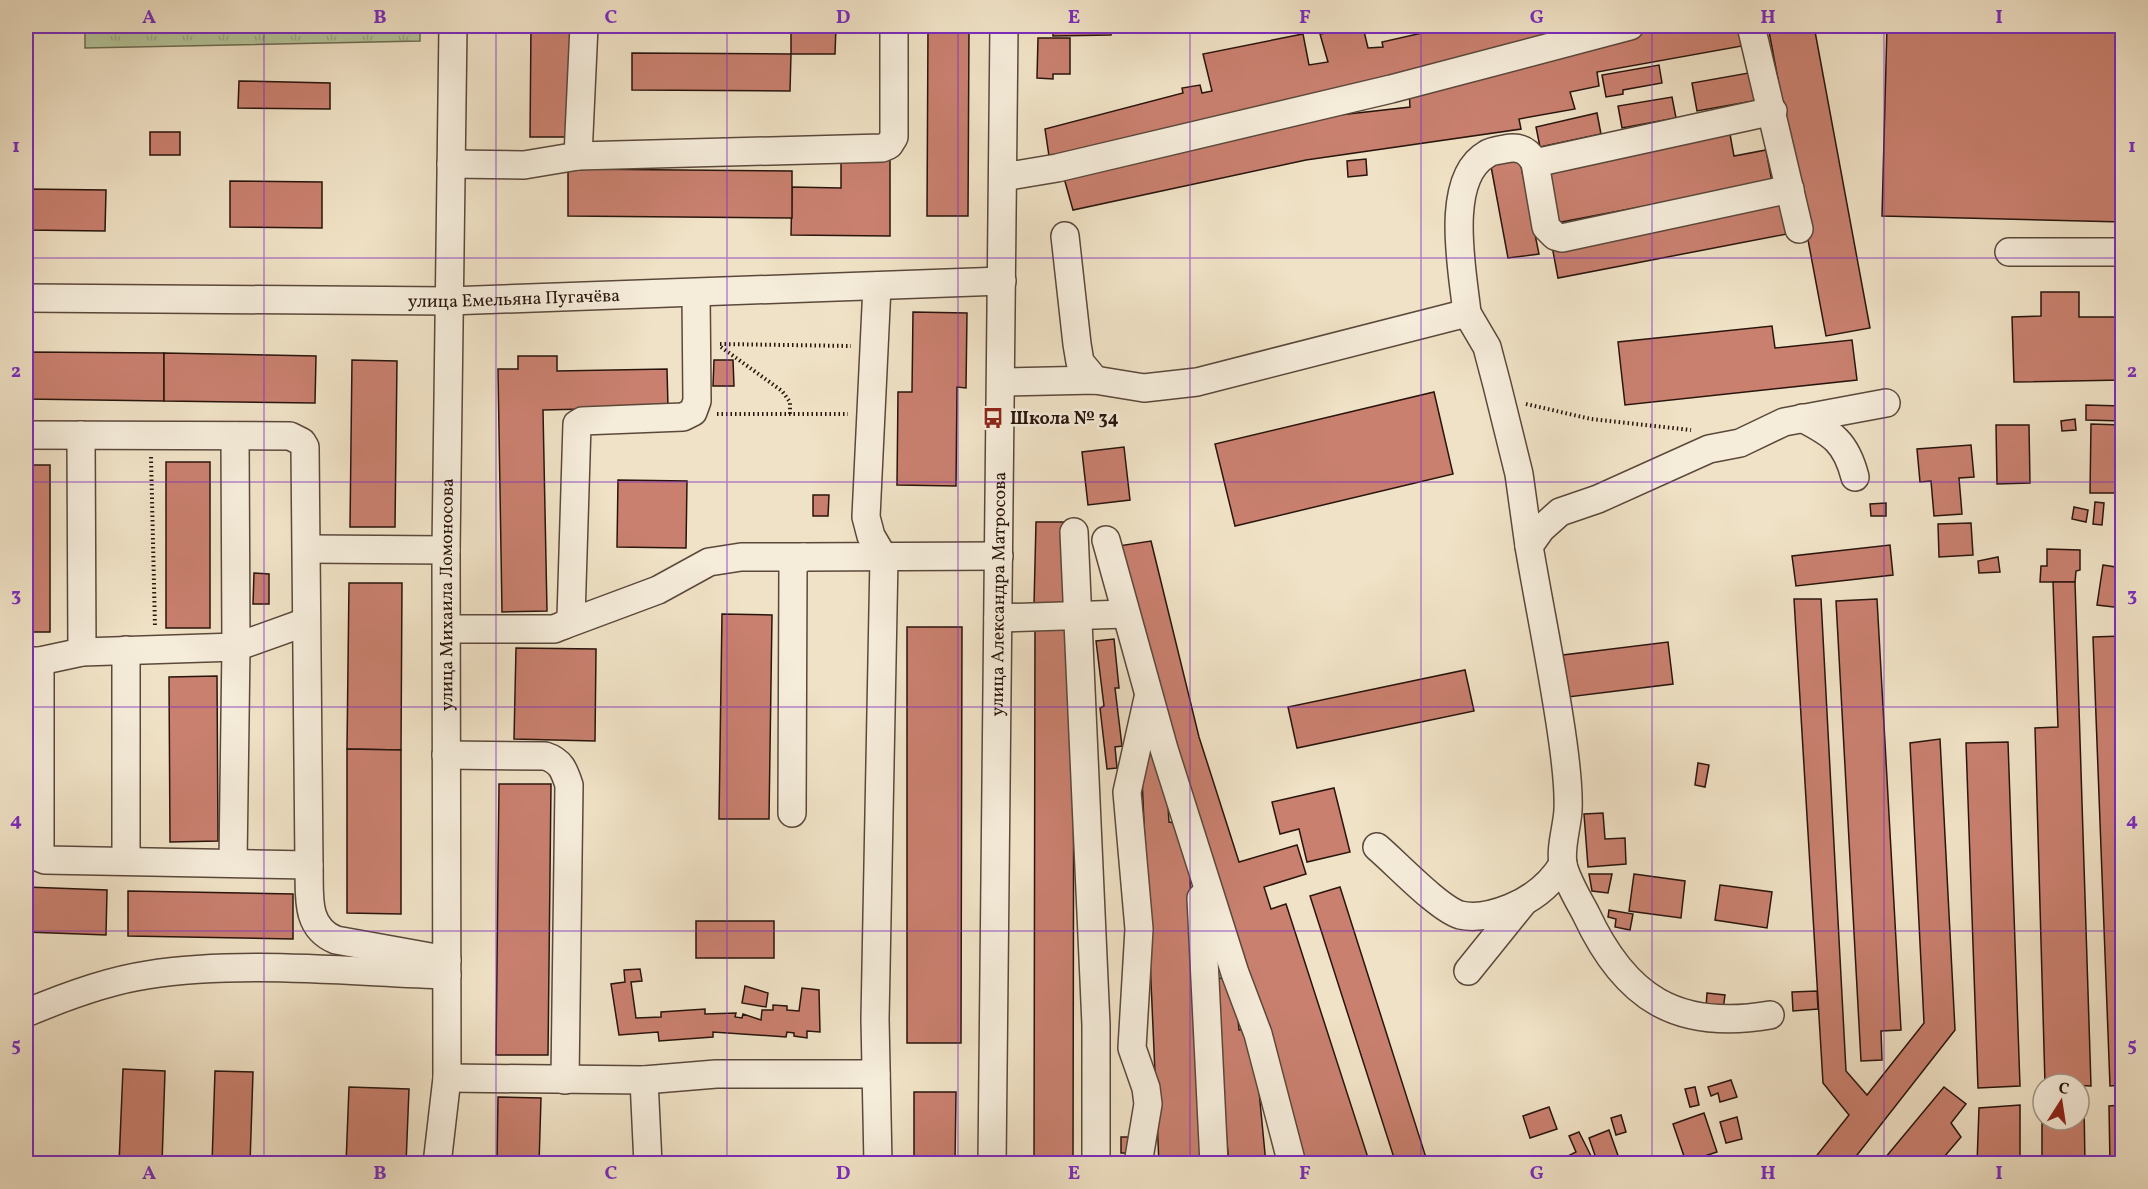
<svg xmlns="http://www.w3.org/2000/svg" width="2148" height="1189" font-family="Vollkorn,serif">
	<defs>
		<pattern id="park-tufts" width="24" height="20" patternUnits="userSpaceOnUse" patternTransform="scale(1.5)"><rect width="24" height="20" fill="#b4c49a"/><path d="M3 7l-1-3M5 7V3M7 7l1-3M15 17l-1-3M17 17v-4M19 17l1-3" fill="none" stroke="#9ba884"/></pattern>
	</defs>
	<rect width="100%" height="100%" fill="#f0e2c6"/>
	<filter id="stains"><feTurbulence type="fractalNoise" baseFrequency=".00333" numOctaves="4"/><feColorMatrix values="0 0 0 0 .2 0 0 0 0 .09 0 0 0 0 .02 0 0 0 .5 -.17"/></filter>
	<radialGradient id="worn" r=".72"><stop offset=".6" stop-color="#630" stop-opacity="0"/><stop offset="1" stop-color="#630" stop-opacity=".3"/></radialGradient>
	<polygon fill="url(#park-tufts)" stroke="#6e6c54" stroke-width="1.5" points="85,26 420,26 420,41 85,48"/>
	<g fill="#c9806f" stroke="#29150d" stroke-width="1.5">
		<polygon points="531,26 572,26 571,137 530,137"/>
		<polygon points="791,26 836,26 835,54 791,54"/>
		<polygon points="928,26 969,26 968,216 927,216"/>
		<polygon points="1053,26 1111,26 1111,35 1053,36"/>
		<polygon points="1453,26 1598,26 1049,156 1045,129 1183,93 1182,88 1200,85 1202,93 1212,91 1203,54 1303,34 1309,65 1328,62 1320,34 1363,27 1368,48 1383,47 1382,42"/>
		<polygon points="1666,26 1738,26 1742,46 1597,72 1599,86 1570,92 1575,109 1519,119 1521,129 1306,160 1073,210 1064,178 1286,121 1410,107 1409,89"/>
		<polygon points="1768,26 1814,26 1870,328 1826,336"/>
		<polygon points="1887,26 2122,26 2122,222 1882,216"/>
		<polygon points="1038,38 1070,38 1070,74 1053,74 1053,79 1037,78"/>
		<polygon points="632,53 791,54 790,91 632,90"/>
		<polygon points="1659,65 1662,83 1623,90 1623,94 1606,97 1602,75"/>
		<polygon points="1754,72 1759,100 1697,111 1692,83"/>
		<polygon points="239,81 330,83 330,109 238,108"/>
		<polygon points="1672,97 1676,118 1622,128 1618,106"/>
		<polygon points="1597,113 1601,134 1540,147 1536,127"/>
		<polygon points="1729,129 1734,156 1766,150 1772,182 1556,223 1545,165"/>
		<rect x="150" y="132" width="30" height="23"/>
		<polygon points="1519,156 1539,254 1508,258 1490,161"/>
		<polygon points="1366,159 1367,175 1348,177 1347,161"/>
		<polygon points="841,160 890,160 890,236 791,235 792,187 841,188"/>
		<polygon points="568,169 792,171 792,218 568,216"/>
		<polygon points="230,181 322,182 322,228 230,227"/>
		<polygon points="26,189 106,190 105,231 26,230"/>
		<polygon points="1781,202 1787,234 1558,278 1552,246"/>
		<polygon points="2041,292 2079,292 2079,317 2122,317 2122,380 2014,382 2012,317 2041,316"/>
		<polygon points="913,312 967,313 966,388 957,387 956,486 897,485 898,392 912,392"/>
		<polygon points="1772,326 1775,348 1852,340 1857,380 1625,405 1618,342"/>
		<polygon points="26,352 164,353 164,401 26,399"/>
		<polygon points="164,353 316,356 315,403 164,401"/>
		<polygon points="518,356 557,356 557,371 667,369 668,407 543,410 547,611 502,612 498,369 518,369"/>
		<polygon points="352,360 397,361 395,527 350,527"/>
		<polygon points="714,360 733,360 734,386 713,386"/>
		<polygon points="1434,392 1453,474 1235,526 1215,444"/>
		<polygon points="2086,405 2122,406 2122,421 2086,420"/>
		<polygon points="2075,419 2076,430 2062,431 2061,421"/>
		<polygon points="2091,424 2122,425 2121,493 2090,493"/>
		<polygon points="1996,425 2029,425 2030,483 1997,484"/>
		<polygon points="1971,445 1974,477 1959,478 1962,514 1934,516 1931,481 1920,482 1917,449"/>
		<polygon points="1124,447 1130,500 1088,505 1082,452"/>
		<rect x="166" y="462" width="44" height="166"/>
		<rect x="26" y="465" width="24" height="167"/>
		<polygon points="618,480 687,481 686,548 617,547"/>
		<polygon points="813,495 829,495 828,516 813,516"/>
		<polygon points="2095,502 2104,503 2102,525 2093,524"/>
		<polygon points="1886,503 1886,516 1871,516 1870,504"/>
		<polygon points="2074,507 2088,510 2086,522 2072,519"/>
		<polygon points="1036,522 1066,522 1064,605 1034,605"/>
		<polygon points="1971,523 1973,555 1939,557 1938,524"/>
		<polygon points="1151,541 1199,737 1239,862 1297,845 1306,874 1264,887 1271,909 1286,904 1370,1164 1302,1164 1168,748 1118,546"/>
		<polygon points="1890,545 1893,575 1796,586 1792,556"/>
		<polygon points="2047,549 2080,550 2080,570 2076,571 2075,582 2040,582 2041,566 2047,566"/>
		<polygon points="1998,557 2000,572 1979,573 1978,561"/>
		<polygon points="2103,565 2122,568 2122,608 2097,605"/>
		<polygon points="254,573 269,574 269,604 253,604"/>
		<polygon points="2053,582 2075,582 2091,1086 2045,1084 2035,728 2058,727"/>
		<polygon points="349,583 402,583 401,750 347,749"/>
		<polygon points="1794,599 1821,599 1846,1071 1867,1095 1924,1023 1910,743 1940,739 1955,1030 1850,1164 1810,1164 1849,1115 1823,1083"/>
		<polygon points="1877,599 1901,1030 1881,1031 1882,1060 1861,1061 1836,601"/>
		<polygon points="722,614 772,615 769,819 719,819"/>
		<polygon points="1035,624 1074,625 1073,1164 1034,1164"/>
		<polygon points="907,627 962,627 961,1043 907,1043"/>
		<polygon points="2122,636 2122,1085 2110,1086 2093,637"/>
		<polygon points="1114,639 1119,688 1115,688 1122,746 1115,747 1117,768 1107,769 1100,708 1104,706 1096,641"/>
		<polygon points="1668,642 1673,684 1568,697 1563,655"/>
		<polygon points="516,648 596,649 595,741 514,739"/>
		<polygon points="1465,670 1474,711 1297,748 1288,707"/>
		<polygon points="217,676 218,841 170,842 169,677"/>
		<polygon points="2008,742 2020,1086 1978,1088 1966,743"/>
		<polygon points="347,749 401,750 401,914 347,913"/>
		<polygon points="1156,752 1166,774 1169,822 1181,824 1189,854 1202,1164 1159,1164 1141,755"/>
		<polygon points="1698,763 1709,765 1705,787 1695,785"/>
		<polygon points="499,784 551,784 548,1055 496,1055"/>
		<polygon points="1334,788 1350,852 1307,862 1299,829 1280,834 1272,802"/>
		<polygon points="1603,813 1605,839 1625,838 1626,864 1588,867 1584,814"/>
		<polygon points="1589,874 1612,874 1608,893 1592,891"/>
		<polygon points="1634,874 1685,881 1681,918 1629,911"/>
		<polygon points="1720,885 1772,892 1767,928 1715,920"/>
		<polygon points="26,887 107,890 106,935 26,932"/>
		<polygon points="1340,887 1428,1164 1396,1164 1310,896"/>
		<polygon points="128,891 293,894 293,939 128,936"/>
		<polygon points="1609,910 1633,914 1630,930 1615,927 1616,919 1608,917"/>
		<rect x="696" y="921" width="78" height="37"/>
		<polygon points="640,969 642,981 631,982 636,1018 661,1017 661,1012 705,1009 705,1014 736,1013 735,1017 742,1018 743,1014 761,1020 762,1010 773,1010 773,1005 787,1006 787,1010 799,1011 802,988 819,990 820,1032 807,1031 807,1038 794,1036 794,1033 787,1032 786,1037 713,1032 713,1037 659,1041 658,1032 619,1035 611,984 625,982 624,970"/>
		<polygon points="1234,977 1239,1030 1253,1029 1266,1164 1229,1164 1212,979"/>
		<polygon points="745,986 768,993 766,1007 742,1003"/>
		<polygon points="1817,991 1818,1009 1793,1011 1792,992"/>
		<polygon points="1707,993 1725,995 1723,1010 1706,1008"/>
		<polygon points="123,1069 165,1071 162,1164 119,1164"/>
		<polygon points="215,1071 253,1072 250,1164 212,1164"/>
		<polygon points="1731,1080 1737,1097 1720,1102 1718,1093 1711,1096 1708,1087"/>
		<polygon points="349,1087 409,1089 406,1164 346,1164"/>
		<polygon points="1695,1087 1699,1105 1690,1107 1685,1089"/>
		<polygon points="1944,1087 1966,1104 1951,1123 1961,1137 1938,1164 1880,1164"/>
		<polygon points="914,1092 956,1092 955,1164 914,1164"/>
		<polygon points="498,1097 541,1098 539,1164 497,1164"/>
		<polygon points="2020,1105 2020,1164 1977,1164 1979,1108"/>
		<polygon points="2042,1105 2043,1120 2079,1120 2079,1105 2084,1105 2085,1164 2042,1164"/>
		<polygon points="2122,1105 2122,1164 2110,1164 2109,1106"/>
		<polygon points="1549,1107 1557,1129 1530,1138 1523,1116"/>
		<polygon points="1704,1113 1717,1152 1686,1162 1673,1124"/>
		<polygon points="1621,1115 1626,1132 1616,1135 1611,1118"/>
		<polygon points="1737,1117 1742,1139 1726,1143 1720,1122"/>
		<polygon points="1609,1130 1621,1164 1598,1164 1589,1138"/>
		<polygon points="1579,1132 1595,1164 1567,1164 1564,1158 1576,1152 1569,1136"/>
		<rect x="1121" y="1137" width="10" height="16"/>
	</g>
	<g fill="none" stroke-linecap="round" stroke-linejoin="round">
		<defs>
			<g id="minor">
				<polyline points="1751,26 1799,229"/>
				<polyline points="578,156 882,148 889,145 894,137 894,26"/>
				<polyline points="1535,163 1773,111"/>
				<polyline points="451,164 524,165 578,156 584,26"/>
				<polyline points="1003,177 1057,168 1391,89 1630,26"/>
				<polyline points="1065,236 1077,344 1080,362 1095,380"/>
				<polyline points="2009,252 2122,252"/>
				<polyline points="877,286 866,517 871,536 884,558 875,1019 878,1164"/>
				<path id="s1" d="M 26,298 L 449,301 L 1002,281"/>
				<path d="M 1467,313 C 1463,273 1443,179 1487,154 C 1491,151 1499,150 1505,149 C 1519,146 1528,150 1535,163 L 1546,227 L 1555,236 L 1562,238 L 1790,189"/>
				<polyline points="1001,382 1095,380 1144,388 1197,382 1467,313 1487,347 1497,385 1519,474 1529,546"/>
				<path d="M 1802,418 C 1833,434 1846,442 1855,477"/>
				<path d="M 26,435 L 290,436 L 302,442 L 305,447 L 309,865 C 310,894 304,927 336,940 L 447,960"/>
				<polyline points="81,435 82,652"/>
				<polyline points="1074,532 1096,1025 1096,1164"/>
				<polyline points="1106,540 1164,749 1235,973 1258,1034 1292,1164"/>
				<polyline points="307,549 446,550"/>
				<polyline points="998,618 1126,614"/>
				<polyline points="564,625 658,590 709,562 741,557 803,557"/>
				<polyline points="448,629 554,629 564,625 571,618 577,424 582,421 683,417 693,412 697,401 696,293"/>
				<polyline points="26,661 40,661 82,652 236,647 235,436"/>
				<polyline points="40,661 40,858 45,860 309,865"/>
				<path d="M 446,755 L 545,756 C 561,761 564,770 569,785 L 565,1080"/>
				<polyline points="792,813 793,565 803,557 999,556"/>
				<path d="M 1377,847 C 1397,864 1438,908 1460,915 C 1477,919 1495,914 1510,908 C 1532,899 1551,884 1563,864"/>
				<polyline points="126,861 126,650"/>
				<polyline points="233,863 236,647 306,622"/>
				<polyline points="1201,898 1214,1164"/>
				<polyline points="1468,971 1522,904"/>
				<path d="M 26,1013 C 64,997 106,981 147,975 C 242,960 350,972 447,975"/>
				<path d="M 1770,1015 C 1677,1031 1625,998 1586,914 C 1578,899 1567,881 1563,865 C 1560,847 1567,828 1568,810 C 1569,788 1566,765 1563,743 C 1554,677 1540,611 1529,546 L 1541,529 L 1560,512 L 1598,499 L 1709,449 L 1740,443 L 1784,422 L 1886,403"/>
				<polyline points="447,1078 644,1080 716,1074 876,1074"/>
				<polyline points="644,1080 648,1164"/>
				<path id="s2" d="M 437,1164 L 447,1078 L 446,550 L 453,26"/>
				<path id="s3" d="M 992,1164 L 1004,26"/>
				<polyline points="1138,1164 1148,1104 1146,1088 1132,1048 1139,929 1127,792 1148,698"/>
			</g>
		</defs>
		<use href="#minor" stroke="#5b483b" stroke-width="30"/>
		<g stroke="#29150d" stroke-width="4" stroke-dasharray="1.5 3" stroke-linecap="butt">
			<polyline points="720,344 851,346"/>
			<polyline points="721,347 782,391 790,402 790,414"/>
			<polyline points="1526,404 1591,419 1691,430"/>
			<polyline points="717,414 848,414"/>
			<polyline points="151,457 155,627"/>
		</g>
		<use href="#minor" stroke="#f5ecda" stroke-width="27"/>
	</g>
	<path fill="none" stroke="#7b2cbf" stroke-width="1.5" stroke-opacity="0.55" d="M 264,26 L 264,1164M 496,26 L 496,1164M 727,26 L 727,1164M 958,26 L 958,1164M 1190,26 L 1190,1164M 1421,26 L 1421,1164M 1652,26 L 1652,1164M 1884,26 L 1884,1164M 26,258 L 2122,258M 26,482 L 2122,482M 26,707 L 2122,707M 26,931 L 2122,931"/>
	<defs>
		<symbol id="bus-bare" viewBox="-9 -9 18 18"><path d="M-5-6H5V4H4V6H2V4H-2V6H-4V4H-5ZM-3.5-4V0h7V-4ZM-3.5 1.2v1.5H-2V1.2ZM2 1.2v1.5H3.5V1.2Z" fill="#8f2418" stroke="#f5ecda" stroke-width="2.5" paint-order="stroke"/></symbol>
	</defs>
	<g fill-rule="evenodd">
		<use href="#bus-bare" x="978" y="403" width="30" height="30"/>
	</g>
	<g text-anchor="middle" stroke-width="5" stroke-linejoin="round" paint-order="stroke">
		<g font-size="18" fill="#29150d" stroke="#f5ecda">
			<text dy="6" stroke="none"><textPath href="#s1" startOffset="488">улица Емельяна Пугачёва</textPath></text>
			<text dy="6" stroke="none"><textPath href="#s3" startOffset="570">улица Александра Матросова</textPath></text>
			<text dy="6" stroke="none"><textPath href="#s2" startOffset="570">улица Михаила Ломоносова</textPath></text>
		</g>
		<g font-size="18" font-weight="bold" fill="#29150d" stroke="#f5ecda" text-anchor="start">
			<text x="1010" y="424">Школа № 34</text>
		</g>
	</g>
	<rect width="2148" height="1189" fill="none" stroke="#f0e2c6" stroke-width="66"/>
	<g transform="translate(2061 1102) rotate(12)"><circle r="28" fill="#f5ecda" stroke="#a39688" stroke-width="1.5"/>
	<path d="M0-4.5L10 22L0 15L-10 22Z" fill="#8f2418"/>
	<text y="-9" font-size="16" font-weight="bold" text-anchor="middle" fill="#29150d">С</text>
	</g>
	<rect x="33" y="33" width="2082" height="1123" fill="none" stroke="#7b2cbf" stroke-width="2"/>
	<g font-size="20" text-anchor="middle" font-weight="bold" fill="#7b2cbf">
		<text x="149" y="23">A</text>
		<text x="380" y="23">B</text>
		<text x="611" y="23">C</text>
		<text x="843" y="23">D</text>
		<text x="1074" y="23">E</text>
		<text x="1305" y="23">F</text>
		<text x="1537" y="23">G</text>
		<text x="1768" y="23">H</text>
		<text x="1999" y="23">I</text>
		<text x="16" y="152">1</text>
		<text x="2132" y="152">1</text>
		<text x="16" y="377">2</text>
		<text x="2132" y="377">2</text>
		<text x="16" y="601">3</text>
		<text x="2132" y="601">3</text>
		<text x="16" y="826">4</text>
		<text x="2132" y="826">4</text>
		<text x="16" y="1051">5</text>
		<text x="2132" y="1051">5</text>
		<text x="149" y="1179">A</text>
		<text x="380" y="1179">B</text>
		<text x="611" y="1179">C</text>
		<text x="843" y="1179">D</text>
		<text x="1074" y="1179">E</text>
		<text x="1305" y="1179">F</text>
		<text x="1537" y="1179">G</text>
		<text x="1768" y="1179">H</text>
		<text x="1999" y="1179">I</text>
	</g>
	<rect width="100%" height="100%" filter="url(#stains)"/>
	<rect width="100%" height="100%" fill="url(#worn)"/>
</svg>
